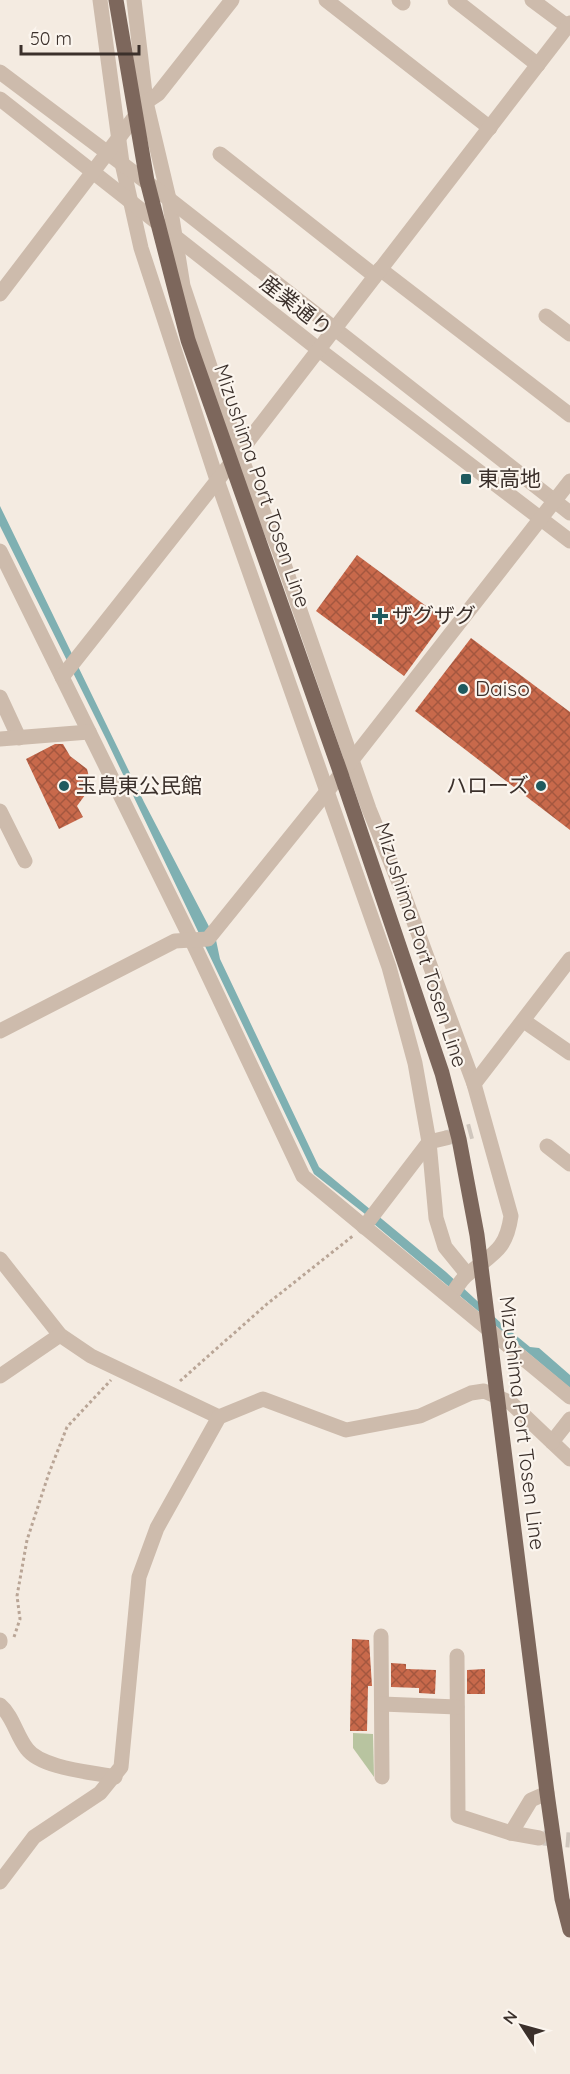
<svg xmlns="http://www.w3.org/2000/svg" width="570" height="2074" font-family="Quicksand,'Noto Sans JP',sans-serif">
	<defs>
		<pattern id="building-cross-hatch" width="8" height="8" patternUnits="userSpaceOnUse" patternTransform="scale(1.5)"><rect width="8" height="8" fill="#c8694b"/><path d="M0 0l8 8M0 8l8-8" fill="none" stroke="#a4573f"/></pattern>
	</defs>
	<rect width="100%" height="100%" fill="#f4ebe1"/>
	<polygon fill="#b8c4a0" points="353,1733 373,1734 374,1777 353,1748"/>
	<polygon fill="#7fb0b2" points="0,506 144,802 216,940 220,959 319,1167 446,1272 502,1324 530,1347 539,1348 570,1375 570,1388 374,1224 365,1214 314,1174 107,741 0,526"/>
	<g fill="url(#building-cross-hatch)">
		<polygon points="357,555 445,620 404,676 316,611"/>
		<polygon points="471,638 570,712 570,830 415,711"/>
		<polygon points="55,744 63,744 70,756 87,769 90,781 88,791 77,806 83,817 59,829 26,759"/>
		<polygon points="352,1639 369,1640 372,1686 368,1686 367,1731 350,1731"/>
		<polygon points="391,1663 406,1664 406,1669 436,1670 435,1694 419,1693 419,1688 391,1687"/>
		<polygon points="485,1669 485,1694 467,1694 467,1670"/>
	</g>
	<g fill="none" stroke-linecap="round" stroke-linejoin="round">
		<g stroke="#cfc6bd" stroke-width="15" stroke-dasharray="15 8" stroke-linecap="butt">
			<polyline points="446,1138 472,1131"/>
			<polyline points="543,1838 570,1840"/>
		</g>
		<g stroke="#b9a596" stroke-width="3" stroke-dasharray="3 3" stroke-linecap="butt">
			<polyline points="180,1381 267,1304 354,1235"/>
			<polyline points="14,1637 20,1619 17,1596 27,1540 49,1473 67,1427 111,1380"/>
		</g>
		<g stroke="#cdbbac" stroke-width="15">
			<polyline points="100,0 122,163 141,248 217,480 389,967 415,1063 429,1142 436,1218 445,1247 467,1274"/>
			<path d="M 134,0 L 146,102 L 169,199 L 183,286 L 239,453 L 279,550 L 369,809 L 404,895 L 474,1084 L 511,1216 C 506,1251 493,1253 468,1274 C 461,1279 456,1289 451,1296"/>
			<polyline points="326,0 490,128"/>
			<polyline points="399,0 403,3"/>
			<polyline points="455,0 538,65"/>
			<polyline points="532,0 567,26"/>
			<polyline points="0,72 169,199 570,513"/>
			<polyline points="0,99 318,349 570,541"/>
			<polyline points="220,154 375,276"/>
			<polyline points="380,269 570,415"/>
			<polyline points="0,294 146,102 158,94 232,0"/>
			<polyline points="546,316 570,334"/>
			<polyline points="0,551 192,941 303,1176 570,1397"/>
			<polyline points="62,677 239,453 570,23"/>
			<polyline points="0,697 19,738"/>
			<polyline points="0,739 89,732"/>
			<polyline points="0,811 25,861"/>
			<polyline points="524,1021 570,1053"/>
			<polyline points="0,1031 175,941 208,939 341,774 570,481"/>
			<polyline points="474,1084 570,959"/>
			<polyline points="547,1146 570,1164"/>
			<polyline points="364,1227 429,1142 446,1138"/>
			<polyline points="0,1259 60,1335 91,1356 219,1417"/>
			<polyline points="0,1376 60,1335"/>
			<polyline points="570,1419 552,1442 570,1459"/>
			<polyline points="381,1636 382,1777"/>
			<polyline points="0,1640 0,1642"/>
			<polyline points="457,1656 458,1816 511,1833 539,1838"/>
			<polyline points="382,1704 457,1707"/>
			<path d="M 0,1705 C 13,1716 16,1735 27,1749 C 41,1768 91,1772 115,1777"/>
			<polyline points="511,1833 531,1800 547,1793"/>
			<polyline points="0,1882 34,1837 100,1793 121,1767 139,1577 157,1528 219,1417 263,1399 346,1430 420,1416 471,1393 484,1391 511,1403 552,1442"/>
		</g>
		<polyline stroke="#7d675c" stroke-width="15" points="116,0 147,181 188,340 341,774 442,1073 459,1139 477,1235 547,1793 562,1899 570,1930"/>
	</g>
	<g fill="#1f5a5e" stroke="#fbf5ee" stroke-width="2">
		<rect x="460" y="473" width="12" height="12" rx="3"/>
		<path d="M377 607h6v6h6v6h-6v6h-6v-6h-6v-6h6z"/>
		<circle cx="463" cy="689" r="6"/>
		<circle cx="64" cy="786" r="6"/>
		<circle cx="541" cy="786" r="6"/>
	</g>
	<g text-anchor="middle" stroke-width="4.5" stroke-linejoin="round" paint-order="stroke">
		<g font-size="21" fill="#3b302b" stroke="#fbf5ee">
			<text transform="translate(296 306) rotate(38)" y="7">産業通り</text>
			<text transform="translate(262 486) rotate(71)" y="7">Mizushima Port Tosen Line</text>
			<text transform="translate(421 945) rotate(72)" y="7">Mizushima Port Tosen Line</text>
			<text transform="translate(522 1423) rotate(83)" y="7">Mizushima Port Tosen Line</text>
		</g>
		<g font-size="21" fill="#3b302b" stroke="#fbf5ee" text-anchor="start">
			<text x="478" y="486">東高地</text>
			<text x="392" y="623">ザグザグ</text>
			<text x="475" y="696">Daiso</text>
			<text x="76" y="793">玉島東公民館</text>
			<text x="529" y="793" text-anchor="end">ハローズ</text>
		</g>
	</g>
	<g transform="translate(522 2026) rotate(306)" stroke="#fbf5ee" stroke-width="4.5" paint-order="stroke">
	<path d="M0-4.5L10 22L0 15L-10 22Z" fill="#3b302b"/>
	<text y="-9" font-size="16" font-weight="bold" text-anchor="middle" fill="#3b302b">N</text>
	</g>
	<path d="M21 45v9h118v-9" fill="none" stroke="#3b302b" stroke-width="3"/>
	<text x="30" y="45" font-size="18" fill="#3b302b" stroke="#fbf5ee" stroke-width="4.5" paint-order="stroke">50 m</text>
</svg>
